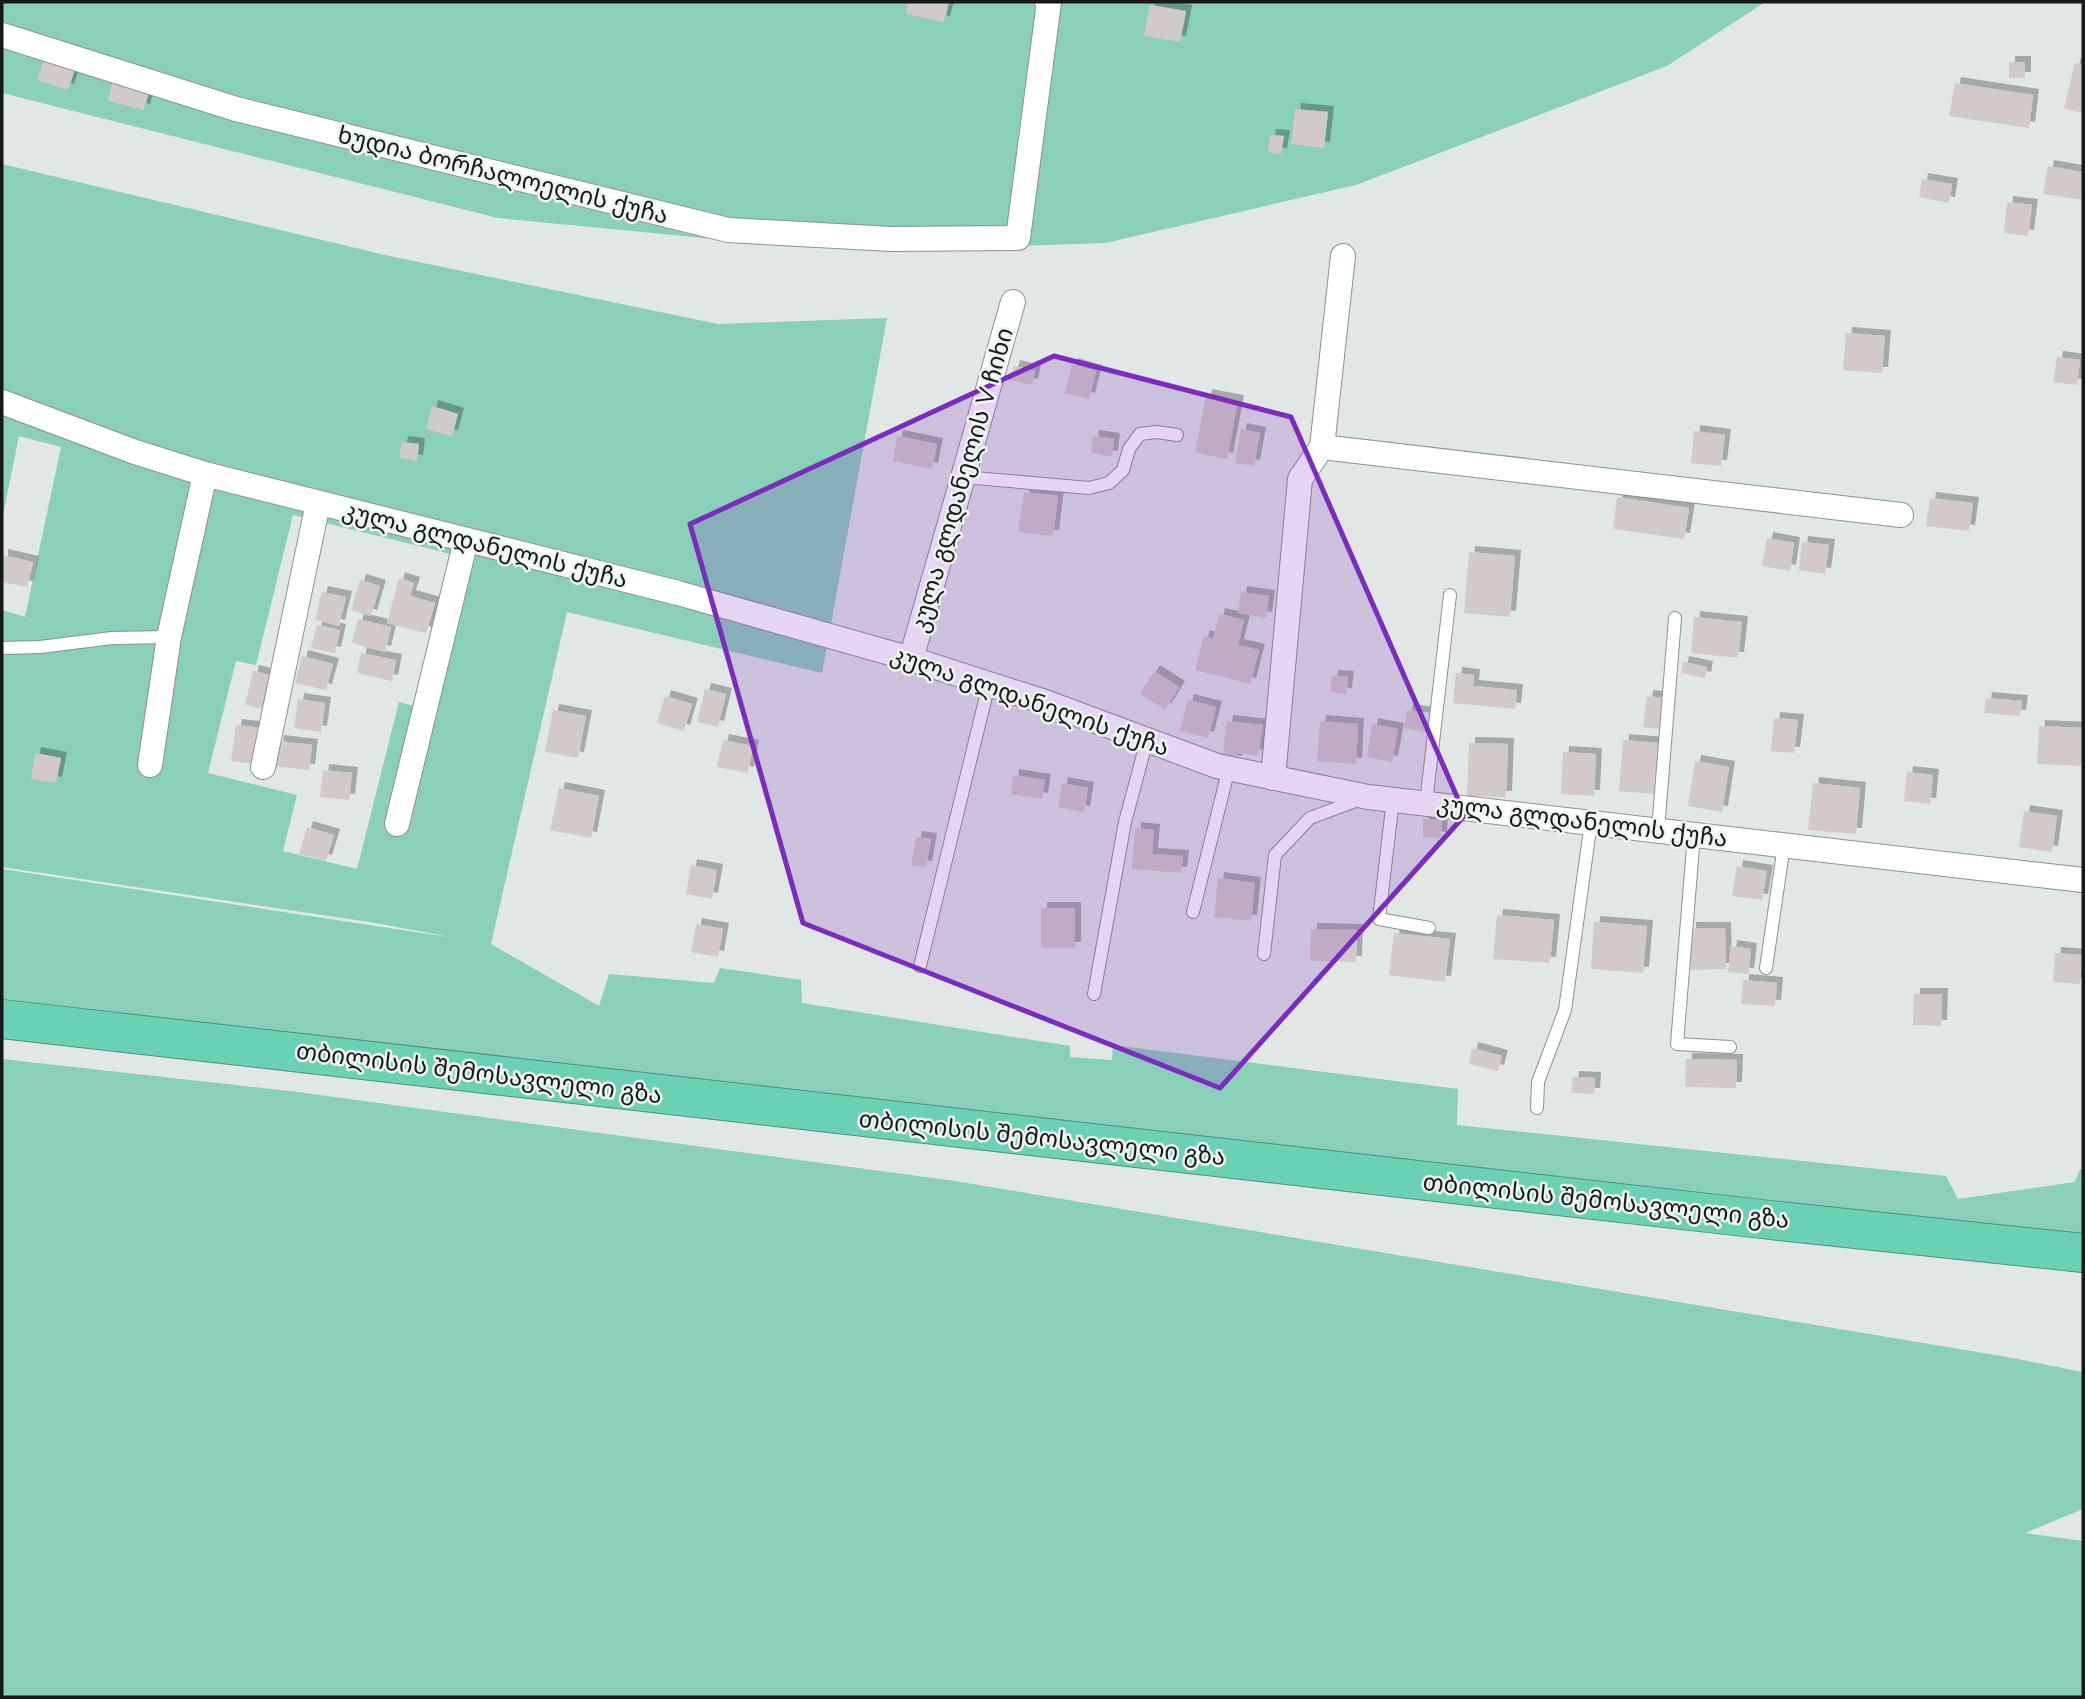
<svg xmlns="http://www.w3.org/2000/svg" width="2085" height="1699" font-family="'Nunito Sans','Noto Sans Georgian',sans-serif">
	<defs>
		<filter id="shadow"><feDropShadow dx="6" dy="-6" stdDeviation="0" flood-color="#0004"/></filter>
	</defs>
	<rect width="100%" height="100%" fill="#e0e7e4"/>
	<g fill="#8acfb8" fill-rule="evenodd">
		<polygon points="2,2 1765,2 1667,66 1356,185 1105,243 898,250 724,240 498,218 2,93"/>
		<path d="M 2,164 L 385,255 L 718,324 L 887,318 L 822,673 L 567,612 L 491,944 L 599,1006 L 609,974 L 714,983 L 720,968 L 801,980 L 802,1003 L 1070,1046 L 1070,1057 L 1112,1060 L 1113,1045 L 1458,1089 L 1457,1125 L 1946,1176 L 1958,1199 L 2075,1182 L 2080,1169 L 2083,1170 L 2083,1239 L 2,1000 L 2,869 L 455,938 L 376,923 L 2,867 L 2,610 L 25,617 L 61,447 L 19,436 L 2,520 ZM 293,515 L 455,555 L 417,707 L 399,702 L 357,869 L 283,851 L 297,795 L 208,773 L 236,661 L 256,665 Z"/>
		<polygon points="2,1059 290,1091 955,1181 2007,1357 2083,1372 2083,1509 2025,1533 2083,1541 2083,1697 2,1697"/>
	</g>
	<g fill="#d1cac9" filter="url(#shadow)">
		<polygon points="908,2 949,2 944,22 906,14"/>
		<polygon points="1150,5 1186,11 1180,42 1144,36"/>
		<polygon points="45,56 76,66 68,90 37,80"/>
		<rect x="2009" y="62" width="16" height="16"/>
		<polygon points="2075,63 2083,65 2083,113 2064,108"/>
		<polygon points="113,79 150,88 144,110 108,101"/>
		<polygon points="1955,83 2033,95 2029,128 1949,116"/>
		<polygon points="1295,109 1328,112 1324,148 1291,144"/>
		<polygon points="1270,135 1284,136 1281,154 1268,152"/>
		<polygon points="2048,166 2083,172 2083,200 2043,194"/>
		<polygon points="1922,179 1952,184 1949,203 1919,197"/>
		<polygon points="2007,202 2032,205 2028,236 2004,233"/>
		<polygon points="1846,333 1885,336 1882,373 1843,370"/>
		<polygon points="2057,357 2080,360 2077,385 2053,382"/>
		<polygon points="1072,364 1096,371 1089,399 1065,393"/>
		<polygon points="1014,366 1035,371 1032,385 1010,380"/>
		<polygon points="1206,395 1238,401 1227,459 1195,453"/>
		<polygon points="432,406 458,414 452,436 426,429"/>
		<polygon points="1241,429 1260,433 1254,466 1235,463"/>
		<polygon points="1694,431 1725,435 1721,466 1691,463"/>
		<polygon points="897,436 937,444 932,469 893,461"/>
		<polygon points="1093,436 1114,439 1112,457 1091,453"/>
		<polygon points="402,442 419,444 417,461 399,458"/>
		<polygon points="1024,492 1058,496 1053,536 1018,532"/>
		<polygon points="1617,497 1689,508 1684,539 1613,529"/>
		<polygon points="1930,498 1973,503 1969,531 1926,526"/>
		<polygon points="1767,538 1794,543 1790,571 1762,566"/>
		<polygon points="1802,542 1829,545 1825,574 1799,570"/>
		<polygon points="1469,552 1515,556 1510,617 1464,613"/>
		<polygon points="2,555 33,562 27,587 2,582"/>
		<polygon points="399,578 414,583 410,596 435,603 426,633 387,623"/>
		<polygon points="360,580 380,586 371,616 351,610"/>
		<polygon points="322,592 346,597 339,626 315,620"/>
		<polygon points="1241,592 1269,596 1266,618 1238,613"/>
		<polygon points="1219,614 1244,620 1238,645 1259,650 1250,684 1195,670 1204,636 1213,639"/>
		<polygon points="1694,617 1742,622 1738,658 1691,653"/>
		<polygon points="358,619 391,627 385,652 352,643"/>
		<polygon points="317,625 340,630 335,653 311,648"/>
		<polygon points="361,653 396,660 392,681 357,673"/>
		<polygon points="302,656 333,664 326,690 295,683"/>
		<polygon points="1683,662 1707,667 1705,678 1681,673"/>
		<polygon points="253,671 279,677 271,711 245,705"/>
		<polygon points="1154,671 1179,687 1165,710 1140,694"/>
		<polygon points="1456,673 1474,675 1473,686 1517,690 1515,709 1453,703"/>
		<polygon points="1332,676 1348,677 1346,694 1330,692"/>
		<polygon points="705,689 726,694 718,727 697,722"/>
		<polygon points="665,696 692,704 684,731 657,723"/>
		<polygon points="1647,696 1663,698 1660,729 1643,727"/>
		<polygon points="1986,698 2022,701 2020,716 1984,713"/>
		<polygon points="298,699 325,703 321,732 294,728"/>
		<polygon points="1188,700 1216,707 1208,738 1180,731"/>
		<polygon points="553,710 586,716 578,758 545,752"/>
		<polygon points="1407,710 1429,713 1426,732 1404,728"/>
		<polygon points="1774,718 1798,720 1794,753 1771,751"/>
		<polygon points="1227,721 1263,725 1258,756 1237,753 1236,762 1222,760"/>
		<polygon points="1320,721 1358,724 1356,764 1317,761"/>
		<polygon points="1372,724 1398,729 1392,762 1367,757"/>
		<polygon points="236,725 262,728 257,764 231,761"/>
		<polygon points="2039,726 2083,728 2081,766 2037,764"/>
		<polygon points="723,740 753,746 748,773 717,767"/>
		<polygon points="1623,740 1659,743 1654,794 1619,791"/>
		<polygon points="278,741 312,745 309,770 275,766"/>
		<polygon points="1469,743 1508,744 1506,797 1467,796"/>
		<polygon points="1563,752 1596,754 1594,796 1561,794"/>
		<polygon points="35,753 61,758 56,783 31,779"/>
		<polygon points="1695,761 1729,767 1722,812 1688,806"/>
		<polygon points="323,770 352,773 349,800 320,797"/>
		<polygon points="1907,772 1933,775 1930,804 1904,801"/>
		<polygon points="1013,775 1045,780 1042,799 1011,794"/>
		<polygon points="1062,783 1088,788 1084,812 1058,807"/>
		<polygon points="1813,783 1860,788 1856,834 1808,830"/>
		<polygon points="559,788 599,796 591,838 550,830"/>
		<polygon points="2024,811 2057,816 2052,852 2019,847"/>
		<polygon points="1423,819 1442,820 1441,838 1423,837"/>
		<polygon points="307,827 334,835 326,861 299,854"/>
		<polygon points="1135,828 1154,830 1152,854 1183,856 1181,873 1132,869"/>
		<polygon points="916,837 931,839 926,867 911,865"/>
		<polygon points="691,865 717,870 712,899 686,894"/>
		<polygon points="1737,866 1767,871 1762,900 1732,896"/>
		<polygon points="1218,878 1255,883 1251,921 1214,917"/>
		<rect x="1041" y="908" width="34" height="40"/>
		<polygon points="1497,915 1554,920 1550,963 1493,959"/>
		<polygon points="1594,922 1647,926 1643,973 1591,969"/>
		<polygon points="696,924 723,929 718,957 691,952"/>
		<polygon points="1690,928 1725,928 1726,969 1691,970"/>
		<polygon points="1311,929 1357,930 1356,962 1310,961"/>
		<polygon points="1394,933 1450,939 1445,982 1389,975"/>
		<polygon points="1731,946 1751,949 1748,974 1728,972"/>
		<polygon points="2055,953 2082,955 2080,984 2053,982"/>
		<polygon points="1743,980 1777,983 1775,1006 1741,1004"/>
		<polygon points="1914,994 1942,994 1941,1026 1913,1025"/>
		<polygon points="1472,1048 1502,1056 1498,1071 1469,1064"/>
		<polygon points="1686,1059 1737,1060 1736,1088 1685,1087"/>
		<polygon points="1573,1077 1595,1078 1594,1094 1571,1093"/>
	</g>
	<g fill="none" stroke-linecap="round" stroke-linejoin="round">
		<defs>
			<g id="lane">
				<polyline points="963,477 1089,488 1109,483 1123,470 1129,449 1140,434 1157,432 1177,435"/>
				<polyline points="2,648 40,647 112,638 169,637"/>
				<polyline points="1393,799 1379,919 1429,928"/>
				<polyline points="1426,803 1450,595"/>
				<polyline points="1658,830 1675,618"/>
				<polyline points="1694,835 1677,1044 1730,1047"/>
				<polyline points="1193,912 1229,768"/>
				<polyline points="1264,954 1275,855 1310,818 1361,799"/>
				<polyline points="920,966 989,684"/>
				<polyline points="1766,968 1784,845"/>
				<polyline points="1094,994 1125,822 1147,740"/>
				<polyline points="1537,1108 1538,1082 1565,1010 1591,822"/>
			</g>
			<g id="street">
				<polyline points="2,35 236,109 728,230 891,239 1018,238 1049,2 1047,2"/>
				<polyline points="2,402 135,452 205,474 678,593 911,659 1045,702 1217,766 1368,797 2083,880"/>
				<polyline points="1322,447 1901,515"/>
				<polyline points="911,659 1013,302"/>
				<polyline points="150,765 169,637 205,474"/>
				<polyline points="263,767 318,503"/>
				<polyline points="1273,778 1300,479 1322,447 1343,256"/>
				<polyline points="397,824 466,540"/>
			</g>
			<polyline id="highway" points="2,1019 1770,1220 2083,1253"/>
		</defs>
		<use href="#lane" stroke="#8c9290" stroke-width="14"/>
		<use href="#street" stroke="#8c9290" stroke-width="26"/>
		<use href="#highway" stroke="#4d917c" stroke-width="40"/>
		<use href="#lane" stroke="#fff" stroke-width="12"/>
		<use href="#street" stroke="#fff" stroke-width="24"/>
		<use href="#highway" stroke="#6ad2b2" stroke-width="38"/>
	</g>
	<path fill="#7b2cbf" fill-opacity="0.2" stroke="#7b2cbf" stroke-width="5" stroke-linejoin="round" d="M 1054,356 L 1291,417 L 1465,815 L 1220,1088 L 803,923 L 690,524 Z"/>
	<g text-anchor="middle" stroke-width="5" stroke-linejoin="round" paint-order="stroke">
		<g font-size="24" fill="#171919" stroke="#eef4f1">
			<text transform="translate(503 175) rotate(14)" y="8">ხუდია ბორჩალოელის ქუჩა</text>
			<text transform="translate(962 480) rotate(-74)" y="8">კულა გლდანელის V ჩიხი</text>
			<text transform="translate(485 545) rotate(14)" y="8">კულა გლდანელის ქუჩა</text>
			<text transform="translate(1030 701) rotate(19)" y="8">კულა გლდანელის ქუჩა</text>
			<text transform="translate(1582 821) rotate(7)" y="8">კულა გლდანელის ქუჩა</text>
			<text transform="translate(479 1073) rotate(7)" y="8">თბილისის შემოსავლელი გზა</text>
			<text transform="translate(1042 1138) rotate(6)" y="8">თბილისის შემოსავლელი გზა</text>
			<text transform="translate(1606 1201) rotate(6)" y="8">თბილისის შემოსავლელი გზა</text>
		</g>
	</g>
	<rect width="2085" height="1699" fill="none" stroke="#171919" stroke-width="7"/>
</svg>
